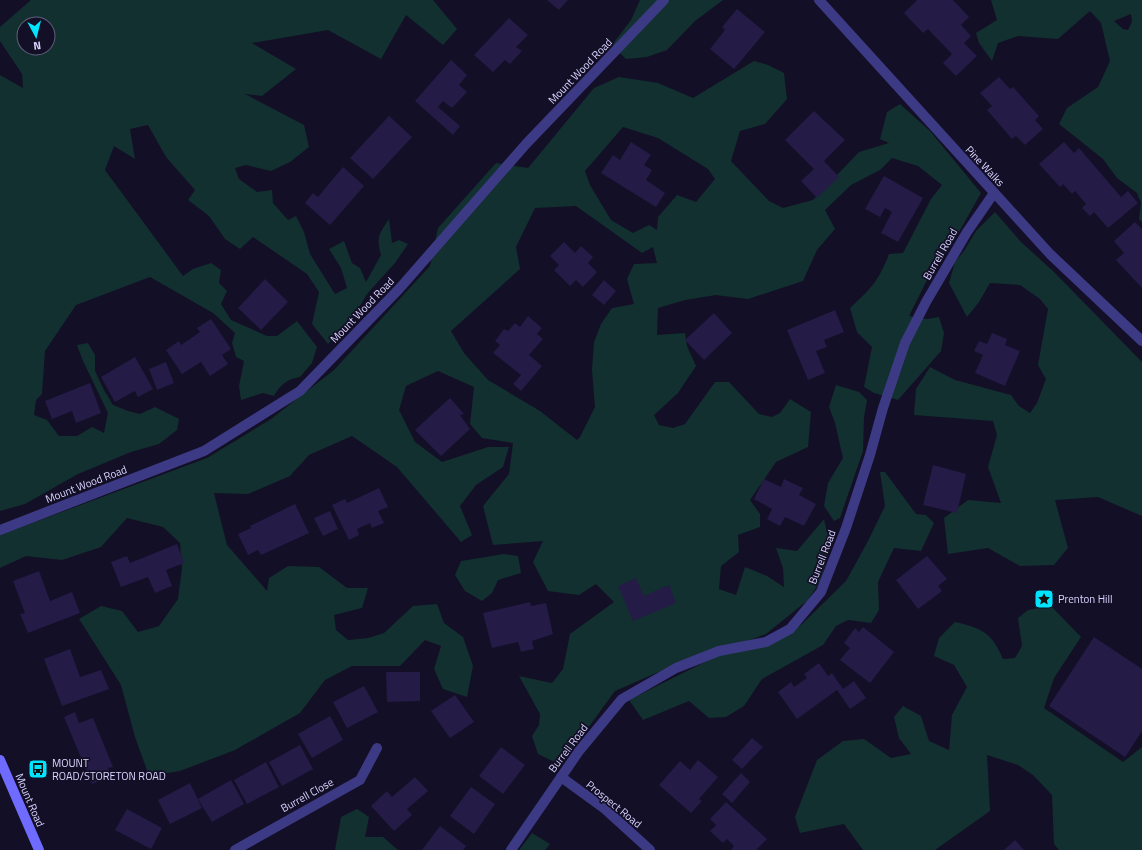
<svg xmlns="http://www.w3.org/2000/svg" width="1142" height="850" font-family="'Titillium Web',sans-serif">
	<rect width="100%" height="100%" fill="#130f26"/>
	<g fill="#12302f" fill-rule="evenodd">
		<path d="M 31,0 L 433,0 L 457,29 L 443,45 L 406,15 L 381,59 L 328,30 L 252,43 L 296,69 L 262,96 L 245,94 L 304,125 L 309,147 L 290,162 L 271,171 L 246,165 L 235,168 L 239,179 L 257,192 L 272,190 L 273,203 L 288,220 L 296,216 L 304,232 L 310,254 L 335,294 L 347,288 L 341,268 L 329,249 L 344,241 L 352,263 L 360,268 L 366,282 L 381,255 C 376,237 379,234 389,219 L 392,243 L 399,240 L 408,244 L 395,263 L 367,294 L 357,311 L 328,344 L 312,324 L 319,292 L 307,274 L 253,237 L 240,249 L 225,239 L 209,216 L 188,200 L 195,190 L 166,157 L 148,125 L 130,129 L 135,159 L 114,146 L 105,170 L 183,276 L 193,269 L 211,263 L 221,270 L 219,283 L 227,291 L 221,304 L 231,320 L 267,336 L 277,336 L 297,321 L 317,347 L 312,363 L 300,377 C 287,379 280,385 274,396 L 263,393 L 241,400 L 239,386 L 244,361 L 236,357 L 232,343 L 235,333 L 213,313 L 150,277 L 76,305 L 45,351 L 42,394 L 36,400 L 34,415 L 47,420 L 59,436 L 77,436 L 92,427 L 104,433 L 108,413 L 83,361 L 77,345 L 88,343 L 95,355 L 95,371 L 104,390 L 113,405 L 128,411 L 140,414 L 155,407 L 179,419 L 177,430 L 159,444 L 131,452 L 78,474 L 25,504 L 0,511 L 0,75 L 23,88 L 22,74 L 0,41 L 0,27 ZM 24,24 L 48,24 L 48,48 L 24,48 Z"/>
		<polygon points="640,0 723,0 695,21 667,50 647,57 626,59 612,45 631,20"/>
		<path d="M 991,0 L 1142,0 L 1142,222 L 1139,219 L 1141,203 L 1137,193 L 1117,178 L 1103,159 L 1059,124 L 1067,108 L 1098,87 L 1110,61 L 1101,23 L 1090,11 L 1058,39 L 1018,36 L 998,43 L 992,61 L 979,43 L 976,33 L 997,20 ZM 1131,14 L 1132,22 L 1128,30 L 1123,29 L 1114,21 Z"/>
		<path d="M 754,61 L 768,65 L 784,73 L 787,99 L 765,124 L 740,131 L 731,161 L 769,201 L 783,208 L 813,200 L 859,152 L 889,143 L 880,139 L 887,112 L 900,104 L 930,131 L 981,193 L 955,239 L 930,274 L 909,316 L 927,319 L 939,317 L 944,333 L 941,351 L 898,400 L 874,393 L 864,387 L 872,347 L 857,332 L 850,308 C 871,289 879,280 889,254 L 903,253 L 931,199 L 942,185 L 918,166 L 892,158 L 880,170 L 851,185 L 825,210 L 835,229 L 817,250 L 803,281 L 748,299 L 716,295 L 685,300 L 658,308 L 657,335 L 685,333 L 687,346 L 696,366 L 678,393 L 654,415 L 659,425 L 673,428 L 685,424 L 715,382 L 729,382 L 759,414 L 772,417 L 780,413 L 790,399 L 811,412 L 808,447 L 776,462 L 750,500 L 760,514 L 760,527 L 738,535 L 739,552 L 721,566 L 719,589 L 736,595 L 745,567 L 767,576 L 784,587 L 783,568 L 776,548 L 797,551 L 824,519 L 830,546 L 821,580 L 808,600 L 766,634 L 739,644 L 709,650 L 615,691 L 561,765 L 538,754 L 532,736 L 539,725 L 540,714 L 519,676 L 552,683 L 563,669 L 570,634 L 614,602 L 596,584 L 579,595 L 548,591 L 533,562 L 543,541 L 493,545 L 483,506 L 509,474 L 513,443 L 482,438 L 470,424 L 474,387 L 438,371 L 406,386 L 399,410 L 415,442 L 442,462 L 488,447 L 509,447 L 503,467 L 476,485 L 460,506 L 472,535 L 461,542 L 397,467 L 352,436 L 309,455 L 290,476 L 248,494 L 214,493 L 227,545 L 267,591 L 269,578 L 288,566 L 319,567 L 347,588 L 368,588 L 362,608 L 334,615 L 336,630 L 348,640 L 368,638 L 384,633 L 413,606 L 437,604 L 444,623 L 463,637 L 473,666 L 467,697 L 443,689 L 434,669 L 441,646 L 425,640 L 400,666 L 352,666 L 325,680 L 300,713 L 235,750 L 180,771 L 149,776 L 135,737 L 121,685 L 79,619 L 101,606 L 122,611 L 138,632 L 159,626 L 178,599 L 182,568 L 180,543 L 163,527 L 127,518 L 101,547 L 62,560 L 26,556 L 0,568 L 0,535 L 207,458 L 271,419 L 334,370 L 430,266 L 438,228 L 496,163 L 528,168 L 594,88 L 619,77 L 658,83 L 693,98 ZM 623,127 L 658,138 L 708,169 L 715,179 L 696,202 L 677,195 L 658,217 L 657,230 L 649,225 L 633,233 L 611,220 L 590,185 L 585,171 ZM 576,206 L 642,253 L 653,247 L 657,263 L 634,264 L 627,279 L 634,304 L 612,308 L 601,324 L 594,342 L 592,370 L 595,407 L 580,437 L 577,440 L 540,411 L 488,380 L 464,353 L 451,331 L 520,269 L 516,247 L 535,208 Z"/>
		<polygon points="995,212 1021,242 1053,271 1142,362 1142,516 1098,497 1055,500 1068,548 1054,565 1020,566 988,548 948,554 944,518 968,500 1001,503 988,467 997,435 993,421 914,415 916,389 930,367 955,380 1011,395 1019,406 1030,413 1037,403 1046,379 1038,365 1048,309 1040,299 1020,285 990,283 979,302 967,317 949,283 955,262 964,251 976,231"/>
		<polygon points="836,385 859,392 867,400 864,417 863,451 840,518 834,521 824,506 828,483 843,458 835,423 829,407"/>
		<polygon points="880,472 885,472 916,514 926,515 934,523 921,551 894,548 878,582 879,610 871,623 848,620 836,626 823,645 762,679 744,706 726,717 709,718 689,701 643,720 629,700 721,654 786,636 802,624 846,581 868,541 885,506"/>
		<polygon points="504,554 518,556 521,573 498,580 492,593 482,601 465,591 455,575 461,561"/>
		<path d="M 1051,606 L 1081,637 L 1054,678 L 1044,708 L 1123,762 L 1142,747 L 1142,850 L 1059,850 L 1054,844 L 1052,795 L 1033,775 L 1018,765 L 987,755 L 990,811 L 935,850 L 863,850 L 844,824 L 800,833 L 795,817 L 817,760 L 843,741 L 864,739 L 891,758 L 911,754 L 899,738 L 894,717 L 903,706 L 921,716 L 929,741 L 949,750 L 952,715 L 967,687 L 954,665 L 934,656 L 939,638 L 955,622 C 982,628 992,633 1003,659 L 1015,658 L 1022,646 L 1018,618 L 1028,610 Z"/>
		<polygon points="357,809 369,817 365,837 383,837 398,850 335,850 341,817"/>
		<polygon points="532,833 550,844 545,850 519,850"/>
	</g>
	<g fill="#241b47">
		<polygon points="547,0 568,0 559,10"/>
		<polygon points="917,0 953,0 969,17 961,25 971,36 964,43 977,56 956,76 943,63 952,54 928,29 923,33 904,13"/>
		<polygon points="737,9 765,32 734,69 710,49 725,30 722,27"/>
		<polygon points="509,18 528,35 516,47 522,51 510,64 505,60 493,72 474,55"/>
		<polygon points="451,60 467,75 459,85 467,92 452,108 443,101 438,107 460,126 453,135 415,101"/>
		<polygon points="999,77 1010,89 1013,87 1039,116 1035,120 1043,129 1025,145 1016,136 1012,139 987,110 992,106 980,93"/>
		<polygon points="814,111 845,140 824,161 839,177 817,198 801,181 814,169 785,140"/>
		<polygon points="389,116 412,137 373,179 350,158"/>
		<polygon points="631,142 651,155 644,165 652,170 646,180 665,193 656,207 601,173 613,155 620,160"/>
		<polygon points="1064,142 1074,153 1079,148 1121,197 1128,191 1138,203 1108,228 1094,212 1090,216 1082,208 1086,204 1075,191 1072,194 1063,184 1060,187 1039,164"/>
		<polygon points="343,167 364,186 330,225 305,203 313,193 318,197"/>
		<polygon points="884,176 923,198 898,242 881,233 892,212 885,208 880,217 865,209"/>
		<polygon points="1135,222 1142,229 1142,288 1116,260 1124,253 1114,241"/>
		<polygon points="564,242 575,253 581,246 593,257 588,263 597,272 583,287 576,280 570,286 554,270 559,265 550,256"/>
		<polygon points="265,279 288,302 261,330 238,308"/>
		<polygon points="604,280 616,291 604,305 592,295"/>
		<polygon points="835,310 844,332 824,340 827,347 816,351 825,373 808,380 787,330"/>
		<polygon points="714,313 732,333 704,360 685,340"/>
		<polygon points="528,316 542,328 537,334 543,339 529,355 542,366 521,391 513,384 521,375 493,353 500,345 495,341 504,329 508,331 515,323 520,327"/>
		<polygon points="211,319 231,349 222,355 228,364 210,376 201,362 182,374 166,350 179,341 181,345 200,332 197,328"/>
		<polygon points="992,333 1007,339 1005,345 1020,351 1005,386 975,373 983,355 974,351 979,341 987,344"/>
		<polygon points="135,357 153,389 138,397 135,391 115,402 101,377"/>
		<polygon points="166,362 174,383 157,390 149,369"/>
		<polygon points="90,383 101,413 76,423 72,411 52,419 45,401"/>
		<polygon points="450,398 464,414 460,415 470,429 441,456 415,430"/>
		<polygon points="933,465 966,474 957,513 923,505"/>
		<polygon points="764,479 781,487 784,479 803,488 799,495 816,504 804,526 785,517 780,526 767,519 772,509 754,499"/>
		<polygon points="379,488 388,507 378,511 384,523 372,528 370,523 357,529 359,535 349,540 332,505 345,499 347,503"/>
		<polygon points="295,504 309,533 261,555 258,550 248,555 238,534 251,528 250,526"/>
		<polygon points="330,511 338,529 323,536 314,518"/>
		<polygon points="177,544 184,563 166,570 172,586 155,593 148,577 121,587 111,562 127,556 130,563"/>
		<polygon points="927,556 947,579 938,586 942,591 918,609 896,580"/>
		<polygon points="39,571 50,601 72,592 80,613 28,633 20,614 25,613 13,581"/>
		<polygon points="636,578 644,596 669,585 676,603 633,621 618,586"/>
		<polygon points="530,602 531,606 546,603 553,634 532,641 534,649 521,652 518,642 492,648 483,613"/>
		<polygon points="863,627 894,652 870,683 840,660 850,648 844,643 855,628 859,632"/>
		<polygon points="1094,637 1142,669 1142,731 1125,757 1049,706"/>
		<polygon points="70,649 80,677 101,670 109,689 62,706 44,659"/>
		<polygon points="819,663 828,676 832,673 843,689 854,681 866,698 850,709 837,690 797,719 778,692 791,682 794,687 807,678 804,674"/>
		<polygon points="386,672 420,672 420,701 387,702"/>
		<polygon points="364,686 378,712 347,728 333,702"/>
		<polygon points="455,695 474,722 450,738 431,711"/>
		<polygon points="75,712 79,723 93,718 113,767 108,768 112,776 92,784 64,717"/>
		<polygon points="330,716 343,740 312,758 298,734"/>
		<polygon points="752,738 763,747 742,769 732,760"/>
		<polygon points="300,745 313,769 282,786 269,762"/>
		<polygon points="501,747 525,765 503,794 479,776"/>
		<polygon points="698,760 718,777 699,799 702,801 691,813 659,785 680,761 690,770"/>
		<polygon points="266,762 279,787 247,804 234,780"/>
		<polygon points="741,773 750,782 732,803 722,794"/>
		<polygon points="415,777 428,791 407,809 412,815 394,831 371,806 387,791 392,797"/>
		<polygon points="231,780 244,804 212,822 198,799"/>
		<polygon points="190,783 202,808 170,824 158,800"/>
		<polygon points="471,787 495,804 474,834 450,816"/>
		<polygon points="726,802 767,839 756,850 731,850 734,846 727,839 723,843 710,831 716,825 710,819"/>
		<polygon points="127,809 162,828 151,849 115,830"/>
		<polygon points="440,826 466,846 463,850 422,850"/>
		<polygon points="1015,840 1024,850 1004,850"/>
	</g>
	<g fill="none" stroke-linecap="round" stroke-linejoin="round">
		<g stroke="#3d3a85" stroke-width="10">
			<polyline points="819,0 1050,254 1142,341"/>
			<polyline points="0,530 204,451 300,391 399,289 526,144 664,0"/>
			<polyline points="561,777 605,809 650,850"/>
			<polyline points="235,850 360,780 377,748"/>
			<polyline points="511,850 579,751 622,699 676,668 719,651 766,642 790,629 821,592 846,528 870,455 883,408 905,343 926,302 967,232 994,193"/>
		</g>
		<polyline stroke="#6f6bff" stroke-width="10" points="0,760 39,850"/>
	</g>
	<defs>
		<symbol id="sight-square" viewBox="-11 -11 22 22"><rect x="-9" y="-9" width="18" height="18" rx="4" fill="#00e5ff" stroke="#130f26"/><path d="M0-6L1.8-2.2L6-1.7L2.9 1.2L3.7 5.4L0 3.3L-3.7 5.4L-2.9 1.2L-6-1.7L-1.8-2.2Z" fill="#111"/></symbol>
		<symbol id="bus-square" viewBox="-11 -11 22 22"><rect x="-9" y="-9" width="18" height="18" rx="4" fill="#00e5ff" stroke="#130f26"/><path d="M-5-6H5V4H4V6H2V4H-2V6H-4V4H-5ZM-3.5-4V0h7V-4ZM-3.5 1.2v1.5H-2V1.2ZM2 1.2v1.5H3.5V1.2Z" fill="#111"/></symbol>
	</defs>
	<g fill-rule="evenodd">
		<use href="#sight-square" x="1033" y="588" width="22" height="22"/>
		<use href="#bus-square" x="27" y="758" width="22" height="22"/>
	</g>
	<g text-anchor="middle" stroke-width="3.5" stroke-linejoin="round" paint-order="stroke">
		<g font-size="11" fill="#d9d4ff" stroke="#130f26">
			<text transform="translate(580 71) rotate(-46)" y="4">Mount Wood Road</text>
			<text transform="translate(985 166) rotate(47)" y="4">Pine Walks</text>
			<text transform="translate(940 254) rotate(-60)" y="4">Burrell Road</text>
			<text transform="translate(362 310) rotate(-46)" y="4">Mount Wood Road</text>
			<text transform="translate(86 484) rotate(-21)" y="4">Mount Wood Road</text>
			<text transform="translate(822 557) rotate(-69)" y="4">Burrell Road</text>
			<text transform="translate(568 748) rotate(-53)" y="4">Burrell Road</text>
			<text transform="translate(307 795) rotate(-29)" y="4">Burrell Close</text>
			<text transform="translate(30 800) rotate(67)" y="4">Mount Road</text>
			<text transform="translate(614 804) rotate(39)" y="4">Prospect Road</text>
		</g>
		<g font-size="11" fill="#d9d4ff" stroke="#130f26" text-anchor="start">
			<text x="1058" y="603">Prenton Hill</text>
			<text x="52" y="767">MOUNT<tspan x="52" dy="13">ROAD/STORETON ROAD</tspan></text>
		</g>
	</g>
	<g transform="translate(36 36) rotate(173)"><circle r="19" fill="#130f26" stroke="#625e7d"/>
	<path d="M0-3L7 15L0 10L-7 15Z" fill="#00e5ff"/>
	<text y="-6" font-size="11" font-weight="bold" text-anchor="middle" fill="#d9d4ff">N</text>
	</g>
</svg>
